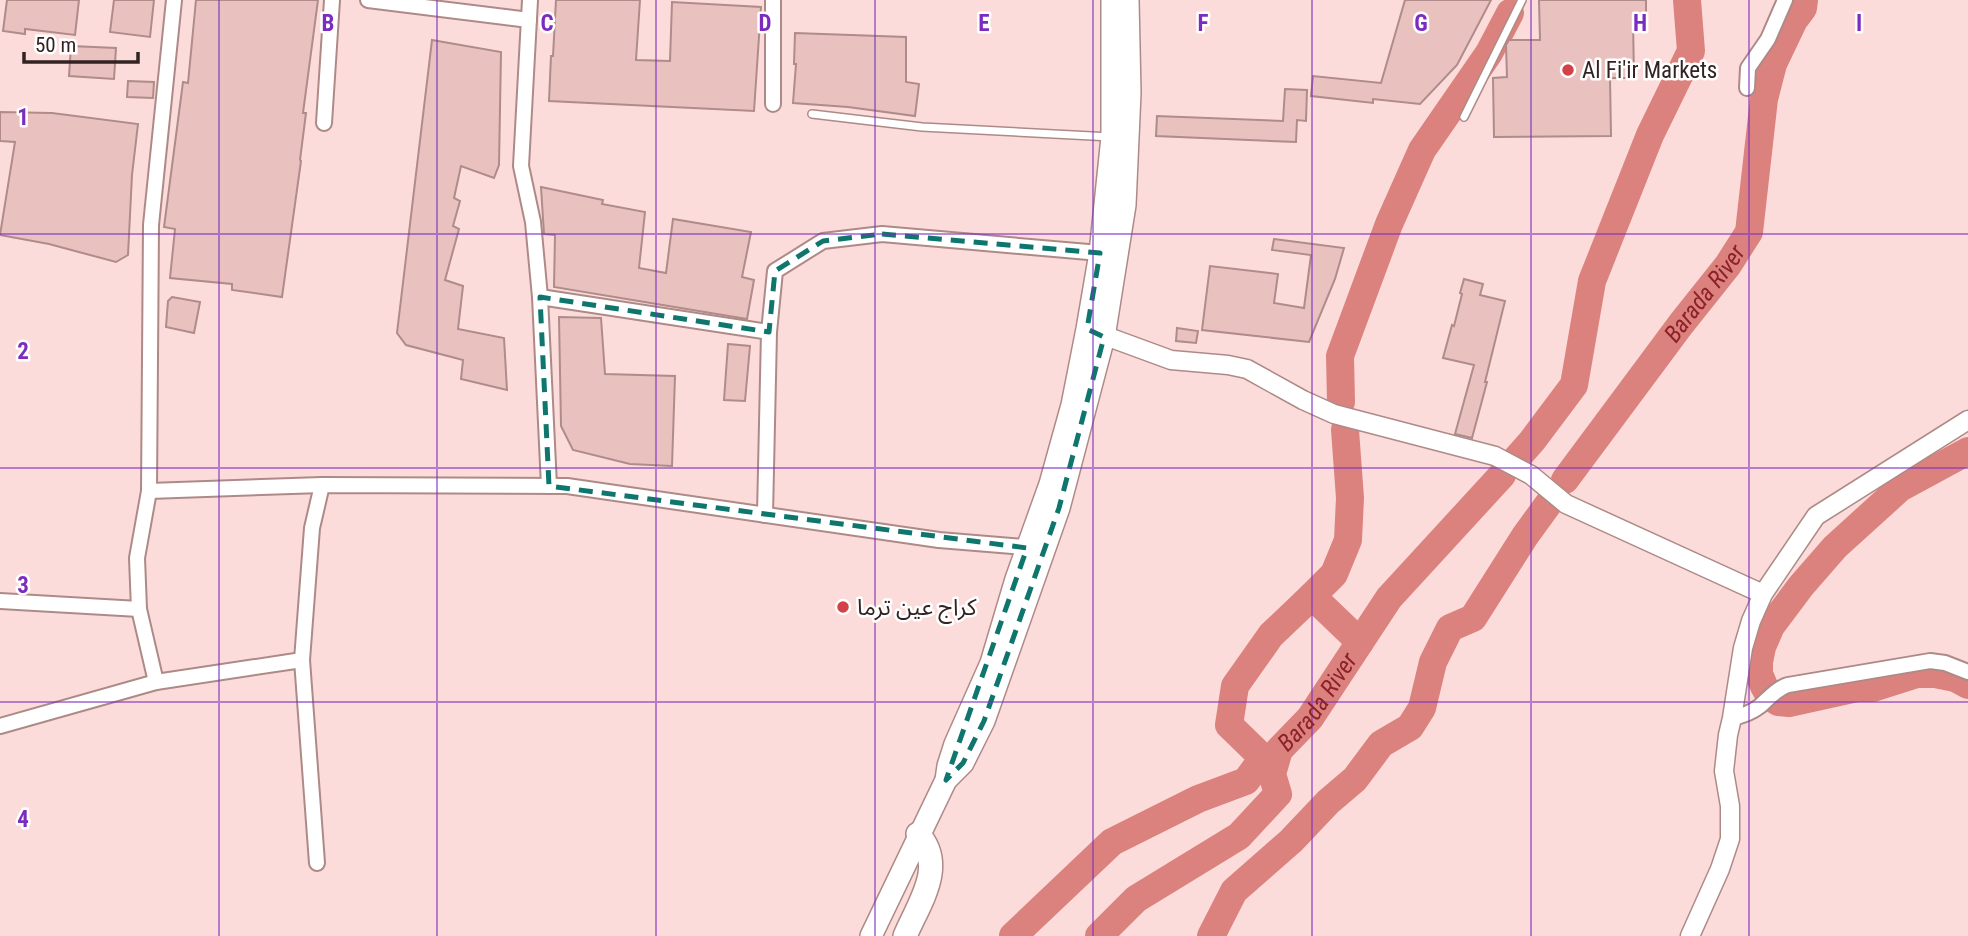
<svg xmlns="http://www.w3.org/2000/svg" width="1968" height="936" font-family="'Roboto Condensed','Noto Sans Arabic',sans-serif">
	<rect width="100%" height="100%" fill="#fcdcda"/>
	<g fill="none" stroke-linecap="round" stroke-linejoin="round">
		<g stroke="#dc827e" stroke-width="28">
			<polyline points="1341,402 1340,356 1389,224 1422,150 1489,53 1510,13"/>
			<polyline points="1968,451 1900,488 1835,547 1801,586 1771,626 1762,647 1759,662 1759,674 1764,686 1770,697 1778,702 1789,703 1857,688 1873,688 1917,674 1935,674 1955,678 1968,685"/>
			<polyline points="1517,458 1532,441 1574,385 1592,281 1650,135 1691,51 1687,0"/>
			<path id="s1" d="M 1565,480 L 1681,324 L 1728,265 L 1749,232 L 1764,99 L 1773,64 L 1794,20 L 1803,8 L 1804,0"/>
			<polyline points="1312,596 1334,574 1348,540 1350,498 1345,430"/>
			<polyline points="1013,936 1112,842 1198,799 1246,781 1263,758 1229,725 1235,686 1271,635 1312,596 1360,642"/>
			<path id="s2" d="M 1099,936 L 1136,899 L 1239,836 L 1278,794 L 1272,774 L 1279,750 L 1310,718 L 1389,598 L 1502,475"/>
			<polyline points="1211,936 1234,891 1291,841 1328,802 1355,779 1381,744 1410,727 1422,708 1433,662 1450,628 1473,618 1525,536 1549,503"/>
		</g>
	</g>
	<g fill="#e9c2c0" stroke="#af8b89" stroke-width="2">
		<polygon points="7,0 79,0 75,35 25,29 25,34 3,31"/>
		<polygon points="114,0 154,0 150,37 110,32"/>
		<polygon points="196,0 318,0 303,113 306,113 300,160 301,161 282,297 232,290 232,284 170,278 175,229 164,227 183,82 188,83"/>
		<polygon points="556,0 640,0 636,60 670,61 672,2 761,7 754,111 549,101 551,56 553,56"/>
		<polygon points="1405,0 1491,0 1457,65 1420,104 1373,99 1373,103 1311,96 1313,76 1381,83"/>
		<polygon points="1539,0 1646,0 1646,19 1633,19 1634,78 1610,78 1611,136 1494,137 1493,78 1507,77 1506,45 1509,40 1540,40"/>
		<polygon points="795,33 906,37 906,82 919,84 915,116 848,107 793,103 796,64 794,64"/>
		<polygon points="432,40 501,52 499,165 494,178 461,166 454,198 460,201 453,226 459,229 445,280 463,286 458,329 504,338 507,390 461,379 463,360 406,345 397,333"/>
		<polygon points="71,46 116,48 114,79 69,76"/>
		<polygon points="128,81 154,82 153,98 127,97"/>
		<polygon points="1285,89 1307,90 1306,121 1297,120 1296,142 1156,136 1157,116 1283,121"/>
		<polygon points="0,112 52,113 138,124 132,175 128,255 116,262 49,244 0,235 15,142 0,141"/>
		<polygon points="541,187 603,200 602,204 645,212 639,268 666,273 673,219 751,232 742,277 754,280 747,319 554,287 555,235 544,234"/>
		<polygon points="1274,239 1344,248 1335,279 1309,342 1202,330 1210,266 1278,274 1274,303 1304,308 1311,255 1272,250"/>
		<polygon points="1464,279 1483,284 1480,295 1505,301 1485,382 1487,382 1472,438 1455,434 1474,365 1443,358 1452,325 1454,326 1462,294 1460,293"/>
		<polygon points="172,297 200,302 194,333 166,327 168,301"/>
		<polygon points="559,317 601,318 605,374 675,376 672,466 630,464 573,450 561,426"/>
		<polygon points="1177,328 1198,331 1196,343 1176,341"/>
		<polygon points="728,344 750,346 745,401 724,400"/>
	</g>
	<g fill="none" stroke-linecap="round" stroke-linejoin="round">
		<defs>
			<g id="service">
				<polyline points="812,114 922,127 1111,137"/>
				<polyline points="1464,117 1522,0"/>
			</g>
			<g id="minor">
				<polyline points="368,0 529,20"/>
				<polyline points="530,0 521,166 533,222 540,297 549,486"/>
				<polyline points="1747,88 1748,68 1768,39 1785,0"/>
				<polyline points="773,104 773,0"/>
				<polyline points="324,123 332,0"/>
				<polyline points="540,297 769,332 765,515"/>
				<polyline points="769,332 775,271 823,241 882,234 1100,253"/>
				<polyline points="149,491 322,485 567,486 939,540 1036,548"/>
				<polyline points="0,601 139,609"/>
				<polyline points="156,682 139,609 137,558 149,491 151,225 174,0"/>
				<path d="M 1732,718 C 1742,716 1751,713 1760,706 C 1769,698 1776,689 1788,685 L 1930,661 L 1945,663 L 1968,672"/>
				<polyline points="0,726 156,682 302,660"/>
				<polyline points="317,863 302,660 312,528 322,485"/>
			</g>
			<g id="tertiary">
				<polyline points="1092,331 1171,360 1228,365 1247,369 1303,400 1334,414 1495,456 1531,475 1566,504 1763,594"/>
				<polyline points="1690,936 1720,869 1730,839 1730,806 1724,771 1728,735 1732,718 1743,648 1751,621 1763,594 1816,516 1968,420"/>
			</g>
			<g id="primary">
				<polyline points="946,780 963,763 984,721 1059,508 1104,337 1125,205 1130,93 1128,0"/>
				<polyline points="871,936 946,780 948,766 955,744 991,663 1016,579 1050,484 1072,405 1087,329 1100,253 1112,137 1112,0"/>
			</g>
			<path id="trunk" d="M 905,936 C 919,903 947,866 918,834"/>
		</defs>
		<use href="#service" stroke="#ae8a87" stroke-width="10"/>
		<use href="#minor" stroke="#ae8a87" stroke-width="18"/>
		<use href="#tertiary" stroke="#ae8a87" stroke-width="21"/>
		<use href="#primary" stroke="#ae8a87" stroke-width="24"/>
		<use href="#trunk" stroke="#ae8a87" stroke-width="26"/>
		<use href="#service" stroke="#fff" stroke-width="7"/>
		<use href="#minor" stroke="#fff" stroke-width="14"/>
		<use href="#tertiary" stroke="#fff" stroke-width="18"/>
		<use href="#primary" stroke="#fff" stroke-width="21"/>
		<use href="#trunk" stroke="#fff" stroke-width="23"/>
	</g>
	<path fill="none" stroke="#0f766e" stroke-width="5" stroke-dasharray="14 9" stroke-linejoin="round" d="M 882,234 L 1100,253 L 1087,329 L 1104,337 L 1059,508 L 984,721 L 963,763 L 946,780 L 1027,548 L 549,486 L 540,297 L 769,332 L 775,271 L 823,241 Z"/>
	<path fill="none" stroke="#7b2cbf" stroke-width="2" stroke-opacity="0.55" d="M 219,0 L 219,936M 437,0 L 437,936M 656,0 L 656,936M 875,0 L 875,936M 1093,0 L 1093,936M 1312,0 L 1312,936M 1531,0 L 1531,936M 1749,0 L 1749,936M 0,234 L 1968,234M 0,468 L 1968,468M 0,702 L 1968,702"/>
	<g fill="#d24248" stroke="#fff" stroke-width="2.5">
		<circle cx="1568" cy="70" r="7"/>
		<circle cx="843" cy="607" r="7"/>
	</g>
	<g text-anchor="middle" stroke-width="5" stroke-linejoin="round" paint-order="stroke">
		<g font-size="23" fill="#322322" stroke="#fff" text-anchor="start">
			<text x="1582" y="78">Al Fi'ir Markets</text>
			<text x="857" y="615">كراج عين ترما</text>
		</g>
		<g font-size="24" font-style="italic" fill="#8d2128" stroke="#fff">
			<text dy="8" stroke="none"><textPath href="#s1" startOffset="233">Barada River</textPath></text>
			<text dy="8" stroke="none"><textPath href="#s2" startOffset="338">Barada River</textPath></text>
		</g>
	</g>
	<g font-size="23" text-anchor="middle" font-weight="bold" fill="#7b2cbf" stroke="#fff" stroke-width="5" stroke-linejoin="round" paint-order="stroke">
		<text x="328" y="31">B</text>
		<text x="547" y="31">C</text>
		<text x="765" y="31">D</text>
		<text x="984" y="31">E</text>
		<text x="1203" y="31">F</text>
		<text x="1421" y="31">G</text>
		<text x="1640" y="31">H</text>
		<text x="1859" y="31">I</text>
		<text x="23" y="125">1</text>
		<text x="23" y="359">2</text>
		<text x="23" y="593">3</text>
		<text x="23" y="827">4</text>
	</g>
	<path d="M24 52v10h114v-10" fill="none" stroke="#322322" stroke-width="3.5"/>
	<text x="35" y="52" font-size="21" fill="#322322" stroke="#ffffff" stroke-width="5" paint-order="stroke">50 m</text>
</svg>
